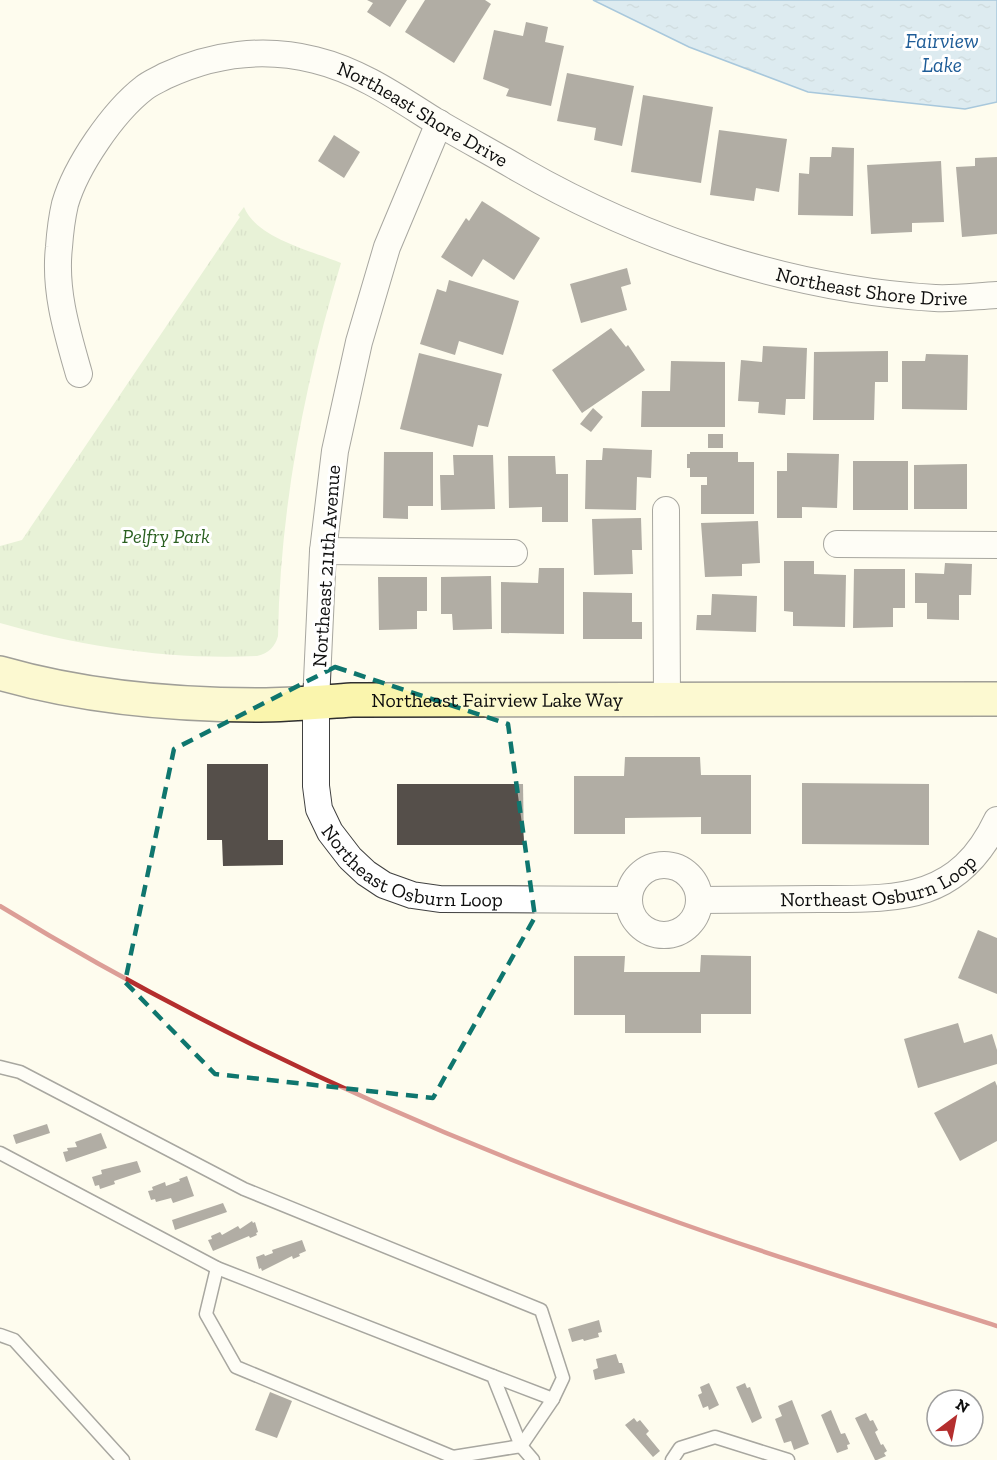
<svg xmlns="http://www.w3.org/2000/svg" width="997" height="1460" font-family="'Zilla Slab',serif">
	<defs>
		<pattern id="grass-tufts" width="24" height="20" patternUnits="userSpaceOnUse" patternTransform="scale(1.5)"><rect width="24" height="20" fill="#cee6ba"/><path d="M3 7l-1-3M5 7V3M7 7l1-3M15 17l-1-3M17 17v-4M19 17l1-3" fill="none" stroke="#b0c49f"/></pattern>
		<pattern id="water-ripples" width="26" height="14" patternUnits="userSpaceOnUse" patternTransform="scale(1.5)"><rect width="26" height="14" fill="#b6d8f2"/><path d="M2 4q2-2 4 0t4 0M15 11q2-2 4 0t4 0" fill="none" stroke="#9bb8ce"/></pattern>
	</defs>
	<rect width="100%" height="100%" fill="#fefcee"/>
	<path fill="url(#grass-tufts)" d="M 244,207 C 256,238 312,251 341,263 C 304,385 280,509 278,636 C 275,647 269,653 257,656 C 170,660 83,647 0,623 L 0,546 L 22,540 L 240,217 L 238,215 Z"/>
	<polygon fill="url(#water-ripples)" stroke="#4189c5" stroke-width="1.5" points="593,0 997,0 997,102 965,109 808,92 689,47"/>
	<g fill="#554f4a">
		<polygon points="367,0 407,0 390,27 367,12 373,3"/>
		<polygon points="425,0 485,0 491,4 454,63 405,32"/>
		<polygon points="526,22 548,27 545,42 564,46 551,106 506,96 509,89 483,79 494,30 523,36"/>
		<polygon points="567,73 634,86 622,146 594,140 596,128 557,121"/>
		<polygon points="643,95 713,107 701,183 631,172"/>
		<polygon points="719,130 787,139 779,192 756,188 754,201 710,195"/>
		<polygon points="334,135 360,152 344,178 318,161"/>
		<polygon points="832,147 854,148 853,216 798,215 799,173 809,174 810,157 831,157"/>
		<polygon points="997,157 997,234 962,237 956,167 975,166 975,158"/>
		<polygon points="941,161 944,222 912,223 912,232 871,234 867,165"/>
		<polygon points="482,201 540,238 514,280 483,259 472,277 441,257 466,218 469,221"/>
		<polygon points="627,268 631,284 621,287 627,310 581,323 570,284"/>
		<polygon points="449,280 519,301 503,355 459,341 455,355 420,344 437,289 446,292"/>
		<polygon points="611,328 626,347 628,345 645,370 582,413 552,370"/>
		<polygon points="763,346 807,348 805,399 786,399 785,415 758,413 759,402 738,401 741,360 762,362"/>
		<polygon points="888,351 888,382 875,382 874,420 813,420 814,352"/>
		<polygon points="419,353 502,374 488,427 478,425 473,447 400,429"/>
		<polygon points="926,354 968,355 967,410 902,409 902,361 925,361"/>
		<polygon points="671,361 725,362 725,427 641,427 642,391 670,391"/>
		<polygon points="593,408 603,417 591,432 580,424"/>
		<rect x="708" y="434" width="15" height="14"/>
		<polygon points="603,448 652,450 651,478 637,477 636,510 585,509 586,460 602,460"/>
		<polygon points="384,452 433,452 433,506 408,506 408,519 383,518"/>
		<polygon points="690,452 738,452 738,462 754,462 754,514 701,514 701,485 707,485 707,477 690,477 690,468 687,468 687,454 690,454"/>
		<polygon points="787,453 839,454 837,508 802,507 802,518 777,518 777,471 787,471"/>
		<polygon points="453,455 493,455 495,509 441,510 440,475 454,475"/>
		<polygon points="508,456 555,456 556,474 568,474 568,522 542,522 542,507 509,508"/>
		<rect x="853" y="461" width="55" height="49"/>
		<polygon points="967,464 967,509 914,509 914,465"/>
		<polygon points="641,518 642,550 632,550 633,574 594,575 592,519"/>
		<polygon points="758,521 760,563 742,564 742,576 705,577 701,523"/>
		<polygon points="784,561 814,561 814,574 846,575 845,627 793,626 793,612 784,611"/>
		<polygon points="945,563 972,564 971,595 959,595 959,620 927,619 927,603 915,603 915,573 944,574"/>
		<polygon points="539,568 564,568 564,634 501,633 501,582 538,583"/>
		<polygon points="854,569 905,569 905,608 893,608 893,627 853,628"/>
		<polygon points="491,576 492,629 453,630 452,614 441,614 441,577"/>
		<polygon points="378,577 427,577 427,611 417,611 417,629 379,630"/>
		<polygon points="583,592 632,593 632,622 642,622 642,639 583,639"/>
		<polygon points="712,594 757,596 756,632 696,630 697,615 711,615"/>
		<polygon points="625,757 700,757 701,775 751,775 751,834 701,834 701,817 625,818 625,834 574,834 574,776 624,776"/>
		<polygon points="207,764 268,764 268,840 283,840 283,865 223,866 222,840 207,840"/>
		<polygon points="802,783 929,784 929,845 802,844"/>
		<polygon points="397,784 523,784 524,845 397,845"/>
		<polygon points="978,930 997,938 997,994 958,978"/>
		<polygon points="701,955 751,956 751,1014 701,1014 701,1033 625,1033 625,1015 574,1015 574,956 625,956 624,972 700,972"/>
		<polygon points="958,1023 964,1043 992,1034 997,1050 997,1064 918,1088 904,1039"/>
		<polygon points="995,1081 997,1086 997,1141 960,1161 934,1113"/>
		<polygon points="47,1124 50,1133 16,1144 13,1135"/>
		<polygon points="101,1133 107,1148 66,1162 63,1152 68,1151 67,1148 77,1147 75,1142"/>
		<polygon points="137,1161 141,1172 114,1181 115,1184 100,1189 99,1185 95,1186 92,1177 102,1174 101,1170"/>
		<polygon points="187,1176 194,1196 173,1203 171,1198 156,1202 155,1199 151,1200 148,1191 153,1190 152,1187 165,1182 166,1186 180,1181 179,1179"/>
		<polygon points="223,1203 227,1212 175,1230 172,1220"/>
		<polygon points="252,1221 253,1223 255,1222 258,1232 256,1233 257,1235 250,1238 249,1236 213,1251 208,1240 212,1239 211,1236 220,1232 222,1235 238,1226 240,1229"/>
		<polygon points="302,1240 306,1251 299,1254 300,1256 293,1259 292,1256 262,1271 261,1268 259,1269 256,1257 264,1254 265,1256 273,1253 272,1250"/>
		<polygon points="599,1320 602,1332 598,1333 599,1337 584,1341 583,1339 572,1342 568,1329"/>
		<polygon points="616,1354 619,1363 622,1363 625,1373 595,1380 593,1370 598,1368 596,1359"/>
		<polygon points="709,1383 719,1405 709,1410 708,1406 703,1408 698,1395 702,1393 700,1387"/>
		<polygon points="745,1383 747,1388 750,1387 762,1418 752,1423 736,1387"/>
		<polygon points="270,1392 292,1401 277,1438 255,1430"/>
		<polygon points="792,1400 809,1444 794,1450 791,1441 784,1443 775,1419 782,1416 778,1406"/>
		<polygon points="831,1410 841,1434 845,1433 850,1444 847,1445 848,1449 837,1453 821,1415"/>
		<polygon points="866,1413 870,1421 873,1420 878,1430 875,1432 881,1445 883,1444 887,1451 884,1453 886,1456 877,1460 875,1460 855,1418"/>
		<polygon points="634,1418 637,1422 640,1420 649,1431 646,1434 660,1451 653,1457 625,1425"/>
	</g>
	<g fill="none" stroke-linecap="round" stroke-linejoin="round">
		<defs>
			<g id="lane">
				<polyline points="0,1067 20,1072 244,1189 541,1310 563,1378 553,1399 521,1446"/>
				<polyline points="0,1153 217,1268 493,1376 521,1446"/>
				<polyline points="217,1268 206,1314 236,1367 453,1457 521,1446 533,1460"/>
				<polyline points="0,1335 14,1340 123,1460"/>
				<polyline points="493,1376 553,1399"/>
				<polyline points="672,1460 680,1448 715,1437 788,1460"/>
			</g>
			<g id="street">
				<path id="s1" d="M 439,123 L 387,247 L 359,342 L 335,451 L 323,551 L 316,702 L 316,786 L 319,809 L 330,832 L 350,858 L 366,873 L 384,885 L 412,895 L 440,899 L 628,900"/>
				<path id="s2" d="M 79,374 C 67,332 54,290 59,247 C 60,233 62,217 65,204 C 76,166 113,112 144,88 C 150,83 158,80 165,76 C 212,54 264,47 315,60 C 360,71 397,97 435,121 C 464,138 492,153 521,170 C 645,241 793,290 935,298 C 956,299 977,296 997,295"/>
				<polyline points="666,510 667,701"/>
				<polyline points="837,544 997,545"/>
				<polyline points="323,551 514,553"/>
				<circle cx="664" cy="900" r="35"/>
				<path id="s3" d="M 699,900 C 739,900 779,899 819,899 C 898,899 958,902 997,820"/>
			</g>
			<g id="secondary">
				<path id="s4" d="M 0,673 C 84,697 172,705 260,705 C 290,705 321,702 352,700 L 997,699"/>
			</g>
		</defs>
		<use href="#lane" stroke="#404040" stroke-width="15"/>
		<use href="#street" stroke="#404040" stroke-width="28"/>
		<use href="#secondary" stroke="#2f2f2f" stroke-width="36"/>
		<use href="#lane" stroke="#fff" stroke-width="12"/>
		<use href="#street" stroke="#fff" stroke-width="26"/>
		<use href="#secondary" stroke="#faf5ad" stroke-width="33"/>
		<path stroke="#b42e2e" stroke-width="4.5" d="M 0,906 C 206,1032 428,1133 655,1214 C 768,1255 883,1290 997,1326"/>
	</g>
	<path d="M0 0H997V1460H0ZM 335,667 L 508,724 L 535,917 L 433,1098 L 215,1074 L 125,982 L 174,749 Z" fill="#fefcee" fill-opacity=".55" fill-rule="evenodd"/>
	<path fill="none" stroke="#0f766e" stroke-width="4.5" stroke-dasharray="12 8" stroke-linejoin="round" d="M 335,667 L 508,724 L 535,917 L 433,1098 L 215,1074 L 125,982 L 174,749 Z"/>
	<g text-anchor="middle" stroke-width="6" stroke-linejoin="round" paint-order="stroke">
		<g font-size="20" fill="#0d0d0d" stroke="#fff">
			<text dy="7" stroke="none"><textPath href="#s2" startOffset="614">Northeast Shore Drive</textPath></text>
			<text dy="7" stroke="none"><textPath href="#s2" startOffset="1100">Northeast Shore Drive</textPath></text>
			<text transform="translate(326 566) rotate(-86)" y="7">Northeast 211th Avenue</text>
			<text dy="7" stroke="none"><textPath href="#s4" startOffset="500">Northeast Fairview Lake Way</textPath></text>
			<text dy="7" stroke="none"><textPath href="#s1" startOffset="825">Northeast Osburn Loop</textPath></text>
			<text dy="7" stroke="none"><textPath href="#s3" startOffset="183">Northeast Osburn Loop</textPath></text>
		</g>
		<g font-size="20" font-style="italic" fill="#2b6021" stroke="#fff">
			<text x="166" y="543">Pelfry Park</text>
		</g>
		<g font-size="21" font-style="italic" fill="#1e5c97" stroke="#fff">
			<text x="942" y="48">Fairview<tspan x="942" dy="24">Lake</tspan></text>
		</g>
	</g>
	<g transform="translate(955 1418) rotate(32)"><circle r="28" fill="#ffffff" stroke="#9e9e9e" stroke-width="1.5"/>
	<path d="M0-4.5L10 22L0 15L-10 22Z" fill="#b42e2e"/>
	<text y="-9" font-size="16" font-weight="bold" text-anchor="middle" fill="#0d0d0d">N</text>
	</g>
</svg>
